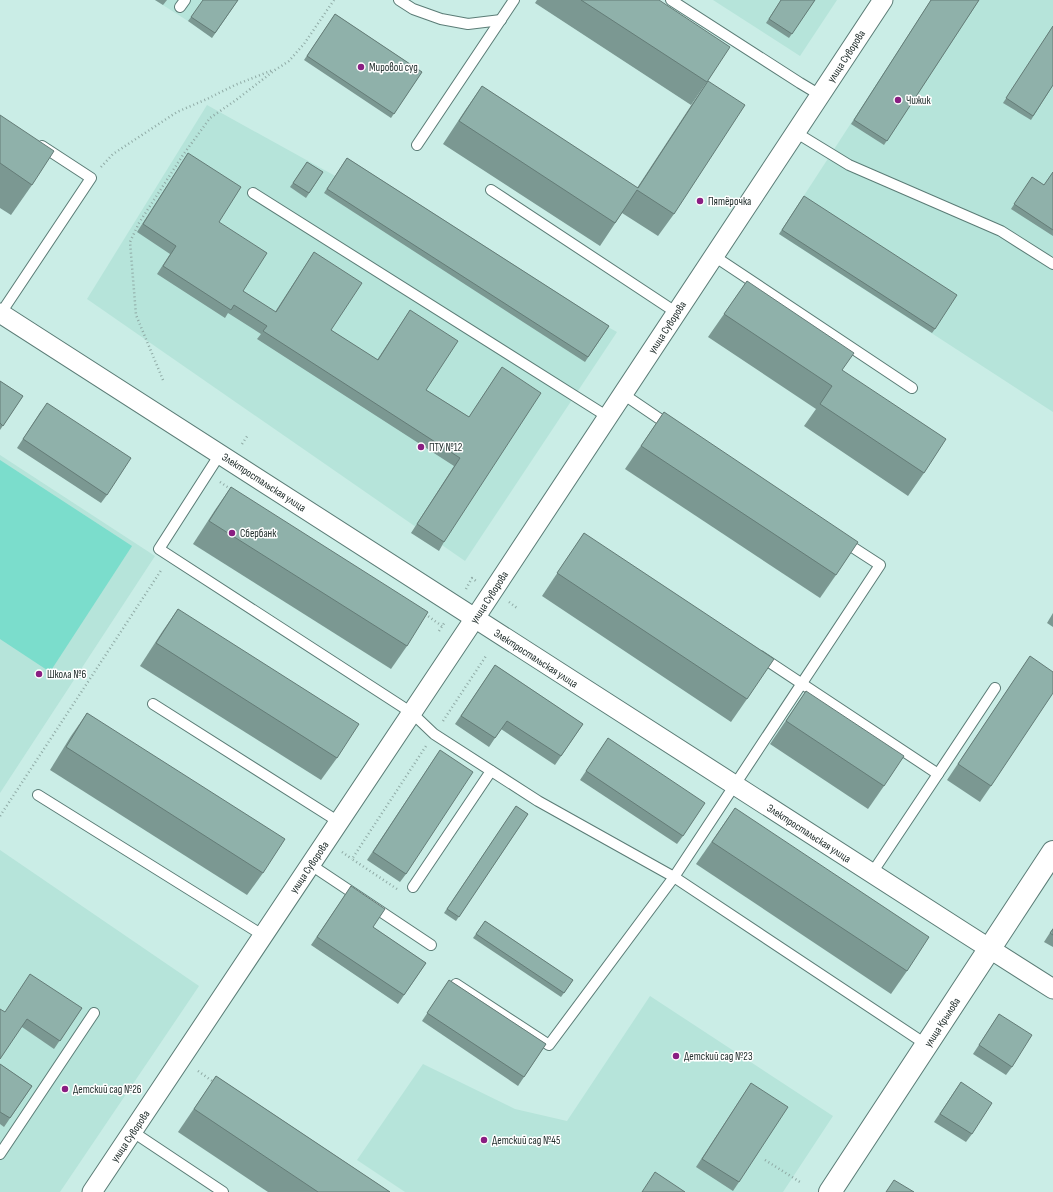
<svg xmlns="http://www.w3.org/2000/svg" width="1053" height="1192" font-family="'Sofia Sans Condensed',sans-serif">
	<rect width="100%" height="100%" fill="#caede6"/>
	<g fill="#b6e4da">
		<polygon points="155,0 238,0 212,38 188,21"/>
		<polygon points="713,0 837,0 800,56"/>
		<polygon points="931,0 1053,0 1053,412 779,234"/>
		<polygon points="207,105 617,332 465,561 87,299"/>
		<polygon points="0,455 155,556 0,793"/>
		<polygon points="0,850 199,986 60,1192 0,1192"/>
		<polygon points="650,996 833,1116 783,1192 405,1192 357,1160 423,1064 515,1109 567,1121"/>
	</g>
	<polygon fill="#7bddcc" points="0,460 132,546 50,672 0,639"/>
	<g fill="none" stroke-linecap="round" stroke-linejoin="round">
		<defs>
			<g id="service">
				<polyline points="399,0 413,9 441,19 468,24 501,20"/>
				<polyline points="671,0 800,83 820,95"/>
				<polyline points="180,7 185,0"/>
				<polyline points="795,132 849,165 1001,231 1053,264"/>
				<polyline points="417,145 514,0"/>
				<polyline points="491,190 677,313"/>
				<polyline points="253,193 608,417"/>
				<polyline points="714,256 912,388"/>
				<polyline points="1,313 91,178 42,146"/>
				<polyline points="623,394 670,426"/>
				<polyline points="220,454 159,549 412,713 434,734 538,801 674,877 549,1045 456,984"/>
				<polyline points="843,541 880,565 674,877 927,1045"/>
				<polyline points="760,656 938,774 872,873"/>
				<polyline points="153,704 339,822"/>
				<polyline points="938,774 995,688"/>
				<polyline points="38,795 264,936"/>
				<polyline points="311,865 431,945"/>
				<polyline points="413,887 491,771"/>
				<polyline points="133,1132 223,1192"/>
				<polyline points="0,1154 94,1013"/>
			</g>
			<g id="minor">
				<polyline points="0,313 965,933 1053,989"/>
				<polyline points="92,1192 475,618 883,0"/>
			</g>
			<polyline id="secondary" points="830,1192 1053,852"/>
		</defs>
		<use href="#service" stroke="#5b7c76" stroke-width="12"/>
		<use href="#minor" stroke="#5b7c76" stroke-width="21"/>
		<use href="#secondary" stroke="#5b7c76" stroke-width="24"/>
		<g stroke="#8faaa5" stroke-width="2.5" stroke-dasharray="1 3" stroke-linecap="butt">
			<polyline points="101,167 113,154 177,112 207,99 235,85 273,70"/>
			<polyline points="163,380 136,315 130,242 139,223 183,155 210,118 236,100 275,70 289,61 304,44 334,0"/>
			<polyline points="242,444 248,435"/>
			<polyline points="220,482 232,490"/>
			<polyline points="466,589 472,578 476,581"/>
			<polyline points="509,602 517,608"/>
			<polyline points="425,614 442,626"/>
			<polyline points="439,631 445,622"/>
			<polyline points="443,721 486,656"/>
			<polyline points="0,816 162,569"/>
			<polyline points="342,852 352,859"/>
			<polyline points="397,889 352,859 426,746"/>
			<polyline points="198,1071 215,1083"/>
			<polyline points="765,1160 800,1182"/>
		</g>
		<use href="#service" stroke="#fff" stroke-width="10"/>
		<use href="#minor" stroke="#fff" stroke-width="19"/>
		<use href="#secondary" stroke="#fff" stroke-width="22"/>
	</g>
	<g fill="#7b9892">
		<polygon points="155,0 167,0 163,5"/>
		<polygon points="238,0 212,38 188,21 191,17"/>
		<polygon points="537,0 659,0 707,82 691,105 535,3"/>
		<polygon points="781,0 815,0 789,38 766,23"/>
		<polygon points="931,0 979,0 884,145 851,124"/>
		<polygon points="335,14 422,72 391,118 304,60"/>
		<polygon points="1053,26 1053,85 1031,120 1003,103"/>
		<polygon points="708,81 674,214 658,236 622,213 600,246 443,144 466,109 482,86 637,188 692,104"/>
		<polygon points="0,115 32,185 11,215 0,208"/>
		<polygon points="188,153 219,222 243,291 275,312 314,252 331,330 377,360 410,310 426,390 469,417 502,367 444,542 439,551 411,533 454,466 257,339 261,334 228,313 225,318 157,274 170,254 137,232"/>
		<polygon points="347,158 609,326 585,362 324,193"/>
		<polygon points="307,162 323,172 306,198 290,187"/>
		<polygon points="1053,172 1053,236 1011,209 1032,177 1044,185"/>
		<polygon points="804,196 935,329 932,333 779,234"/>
		<polygon points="747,281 842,370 924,473 908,496 804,426 816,409 708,337"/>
		<polygon points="0,381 23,396 0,430"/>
		<polygon points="41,411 107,495 101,503 17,448"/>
		<polygon points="664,412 836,575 820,598 625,469"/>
		<polygon points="231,487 407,646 391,669 193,544 215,510"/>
		<polygon points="584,533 747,699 731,722 542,596"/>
		<polygon points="178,609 337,758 321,780 140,666 162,632"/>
		<polygon points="1053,613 1053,627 1047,623"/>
		<polygon points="1030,656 991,786 980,802 947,780"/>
		<polygon points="495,665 583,724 555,765 501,729 489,747 455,724"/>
		<polygon points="806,691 884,786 868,809 770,744"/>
		<polygon points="87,713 263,873 247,895 50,770 71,736"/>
		<polygon points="608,738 683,836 677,844 580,780"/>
		<polygon points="440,750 406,874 400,882 367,860"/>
		<polygon points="516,806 528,814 456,921 444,913"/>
		<polygon points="735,808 907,971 891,994 696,864"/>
		<polygon points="351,886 373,927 426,963 398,1004 311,945"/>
		<polygon points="485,921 573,980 561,997 473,938"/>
		<polygon points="1053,928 1053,947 1044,942"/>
		<polygon points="449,980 546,1044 518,1086 422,1021"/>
		<polygon points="82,1008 54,1049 22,1027 5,1012"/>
		<polygon points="999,1014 1012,1067 1006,1075 973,1054"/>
		<polygon points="0,1064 32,1086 4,1127 0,1124"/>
		<polygon points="216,1076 390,1192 268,1192 178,1132"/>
		<polygon points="961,1082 972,1134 966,1142 934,1122"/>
		<polygon points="751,1083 739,1182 733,1191 696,1167"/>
	</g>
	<g fill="#8fb1aa" stroke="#647c77">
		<polygon points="203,0 238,0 215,33 191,17"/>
		<polygon points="581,0 659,0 730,47 707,82"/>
		<polygon points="781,0 815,0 792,34 769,19"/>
		<polygon points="931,0 979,0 887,141 854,120"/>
		<polygon points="335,14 422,72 394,114 307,56"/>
		<polygon points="1053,26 1053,85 1033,116 1006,98"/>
		<polygon points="708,81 745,105 674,214 637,190 615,223 459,121 482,86 638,188"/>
		<polygon points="0,115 54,151 32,185 0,163"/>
		<polygon points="188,153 241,187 219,222 267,253 243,291 276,312 314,252 362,283 331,330 378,360 410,310 458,341 426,390 469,417 502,367 541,393 444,542 417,524 460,458 263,331 267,326 234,305 231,310 163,266 176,246 143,224"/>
		<polygon points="347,158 609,326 588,357 327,189"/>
		<polygon points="307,162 323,172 309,193 293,183"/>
		<polygon points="1053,172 1053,230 1014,204 1032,177 1044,185"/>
		<polygon points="804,196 957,295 935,329 782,230"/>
		<polygon points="747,281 854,353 842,370 946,439 924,473 820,404 832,386 724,314"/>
		<polygon points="0,381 23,396 3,426 0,423"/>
		<polygon points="47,403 131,458 107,495 23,439"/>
		<polygon points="664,412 858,542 836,575 641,446"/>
		<polygon points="231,487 428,612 407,646 209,521"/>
		<polygon points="584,533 774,659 747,699 557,573"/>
		<polygon points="178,609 359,724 337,758 156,643"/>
		<polygon points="1030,656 1053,672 1053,693 991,786 958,764"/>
		<polygon points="495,665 583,724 561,756 507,721 495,738 461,716"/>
		<polygon points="806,691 904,756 884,786 786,721"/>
		<polygon points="87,713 285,839 263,873 66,747"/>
		<polygon points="608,738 705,803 683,836 586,771"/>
		<polygon points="440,750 473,772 406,874 373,852"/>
		<polygon points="516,806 528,814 459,917 447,909"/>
		<polygon points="735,808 929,937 907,971 712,842"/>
		<polygon points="351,886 385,909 373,927 426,963 404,995 317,937"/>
		<polygon points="485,921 573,980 564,993 476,934"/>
		<polygon points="1053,929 1053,935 1050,933"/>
		<polygon points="30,974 82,1008 60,1041 27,1019 0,1059 0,1009 5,1012"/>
		<polygon points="449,980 546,1044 524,1077 427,1013"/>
		<polygon points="999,1014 1032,1035 1012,1067 979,1045"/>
		<polygon points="0,1064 32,1086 10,1118 0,1112"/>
		<polygon points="216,1076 390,1192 318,1192 194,1109"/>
		<polygon points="961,1082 992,1103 972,1134 940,1114"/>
		<polygon points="751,1083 788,1107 739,1182 702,1159"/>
		<polygon points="655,1172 685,1192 642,1192"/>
		<polygon points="894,1180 914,1192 886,1192"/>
	</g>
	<g fill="#8a1e82" stroke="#fff" stroke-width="1.5">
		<circle cx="361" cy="67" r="4"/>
		<circle cx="898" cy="100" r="4"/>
		<circle cx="700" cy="201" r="4"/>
		<circle cx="421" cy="447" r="4"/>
		<circle cx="232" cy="533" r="4"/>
		<circle cx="39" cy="674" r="4"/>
		<circle cx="676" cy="1056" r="4"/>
		<circle cx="65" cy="1089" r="4"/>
		<circle cx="484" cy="1140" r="4"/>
	</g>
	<g text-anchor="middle" stroke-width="3" stroke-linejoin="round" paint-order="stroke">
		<g font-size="11" fill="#212e2c" stroke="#fff">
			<text transform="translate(846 56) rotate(-57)" y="4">улица Суворова</text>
			<text transform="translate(667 327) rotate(-57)" y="4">улица Суворова</text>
			<text transform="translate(264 482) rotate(33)" y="4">Электростальская улица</text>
			<text transform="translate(489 597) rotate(-57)" y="4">улица Суворова</text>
			<text transform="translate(536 658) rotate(33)" y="4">Электростальская улица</text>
			<text transform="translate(809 833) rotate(33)" y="4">Электростальская улица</text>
			<text transform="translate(309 867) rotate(-56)" y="4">улица Суворова</text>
			<text transform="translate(942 1022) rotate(-57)" y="4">улица Крылова</text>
			<text transform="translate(130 1136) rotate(-56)" y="4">улица Суворова</text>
		</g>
		<g font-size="11" fill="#212e2c" stroke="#fff" text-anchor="start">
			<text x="369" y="71">Мировой суд</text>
			<text x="906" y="104">Чижик</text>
			<text x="708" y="205">Пятёрочка</text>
			<text x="429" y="451">ПТУ №12</text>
			<text x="240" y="537">Сбербанк</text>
			<text x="47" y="678">Школа №6</text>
			<text x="684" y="1060">Детский сад №23</text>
			<text x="73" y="1093">Детский сад №26</text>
			<text x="492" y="1144">Детский сад №45</text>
		</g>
	</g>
</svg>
